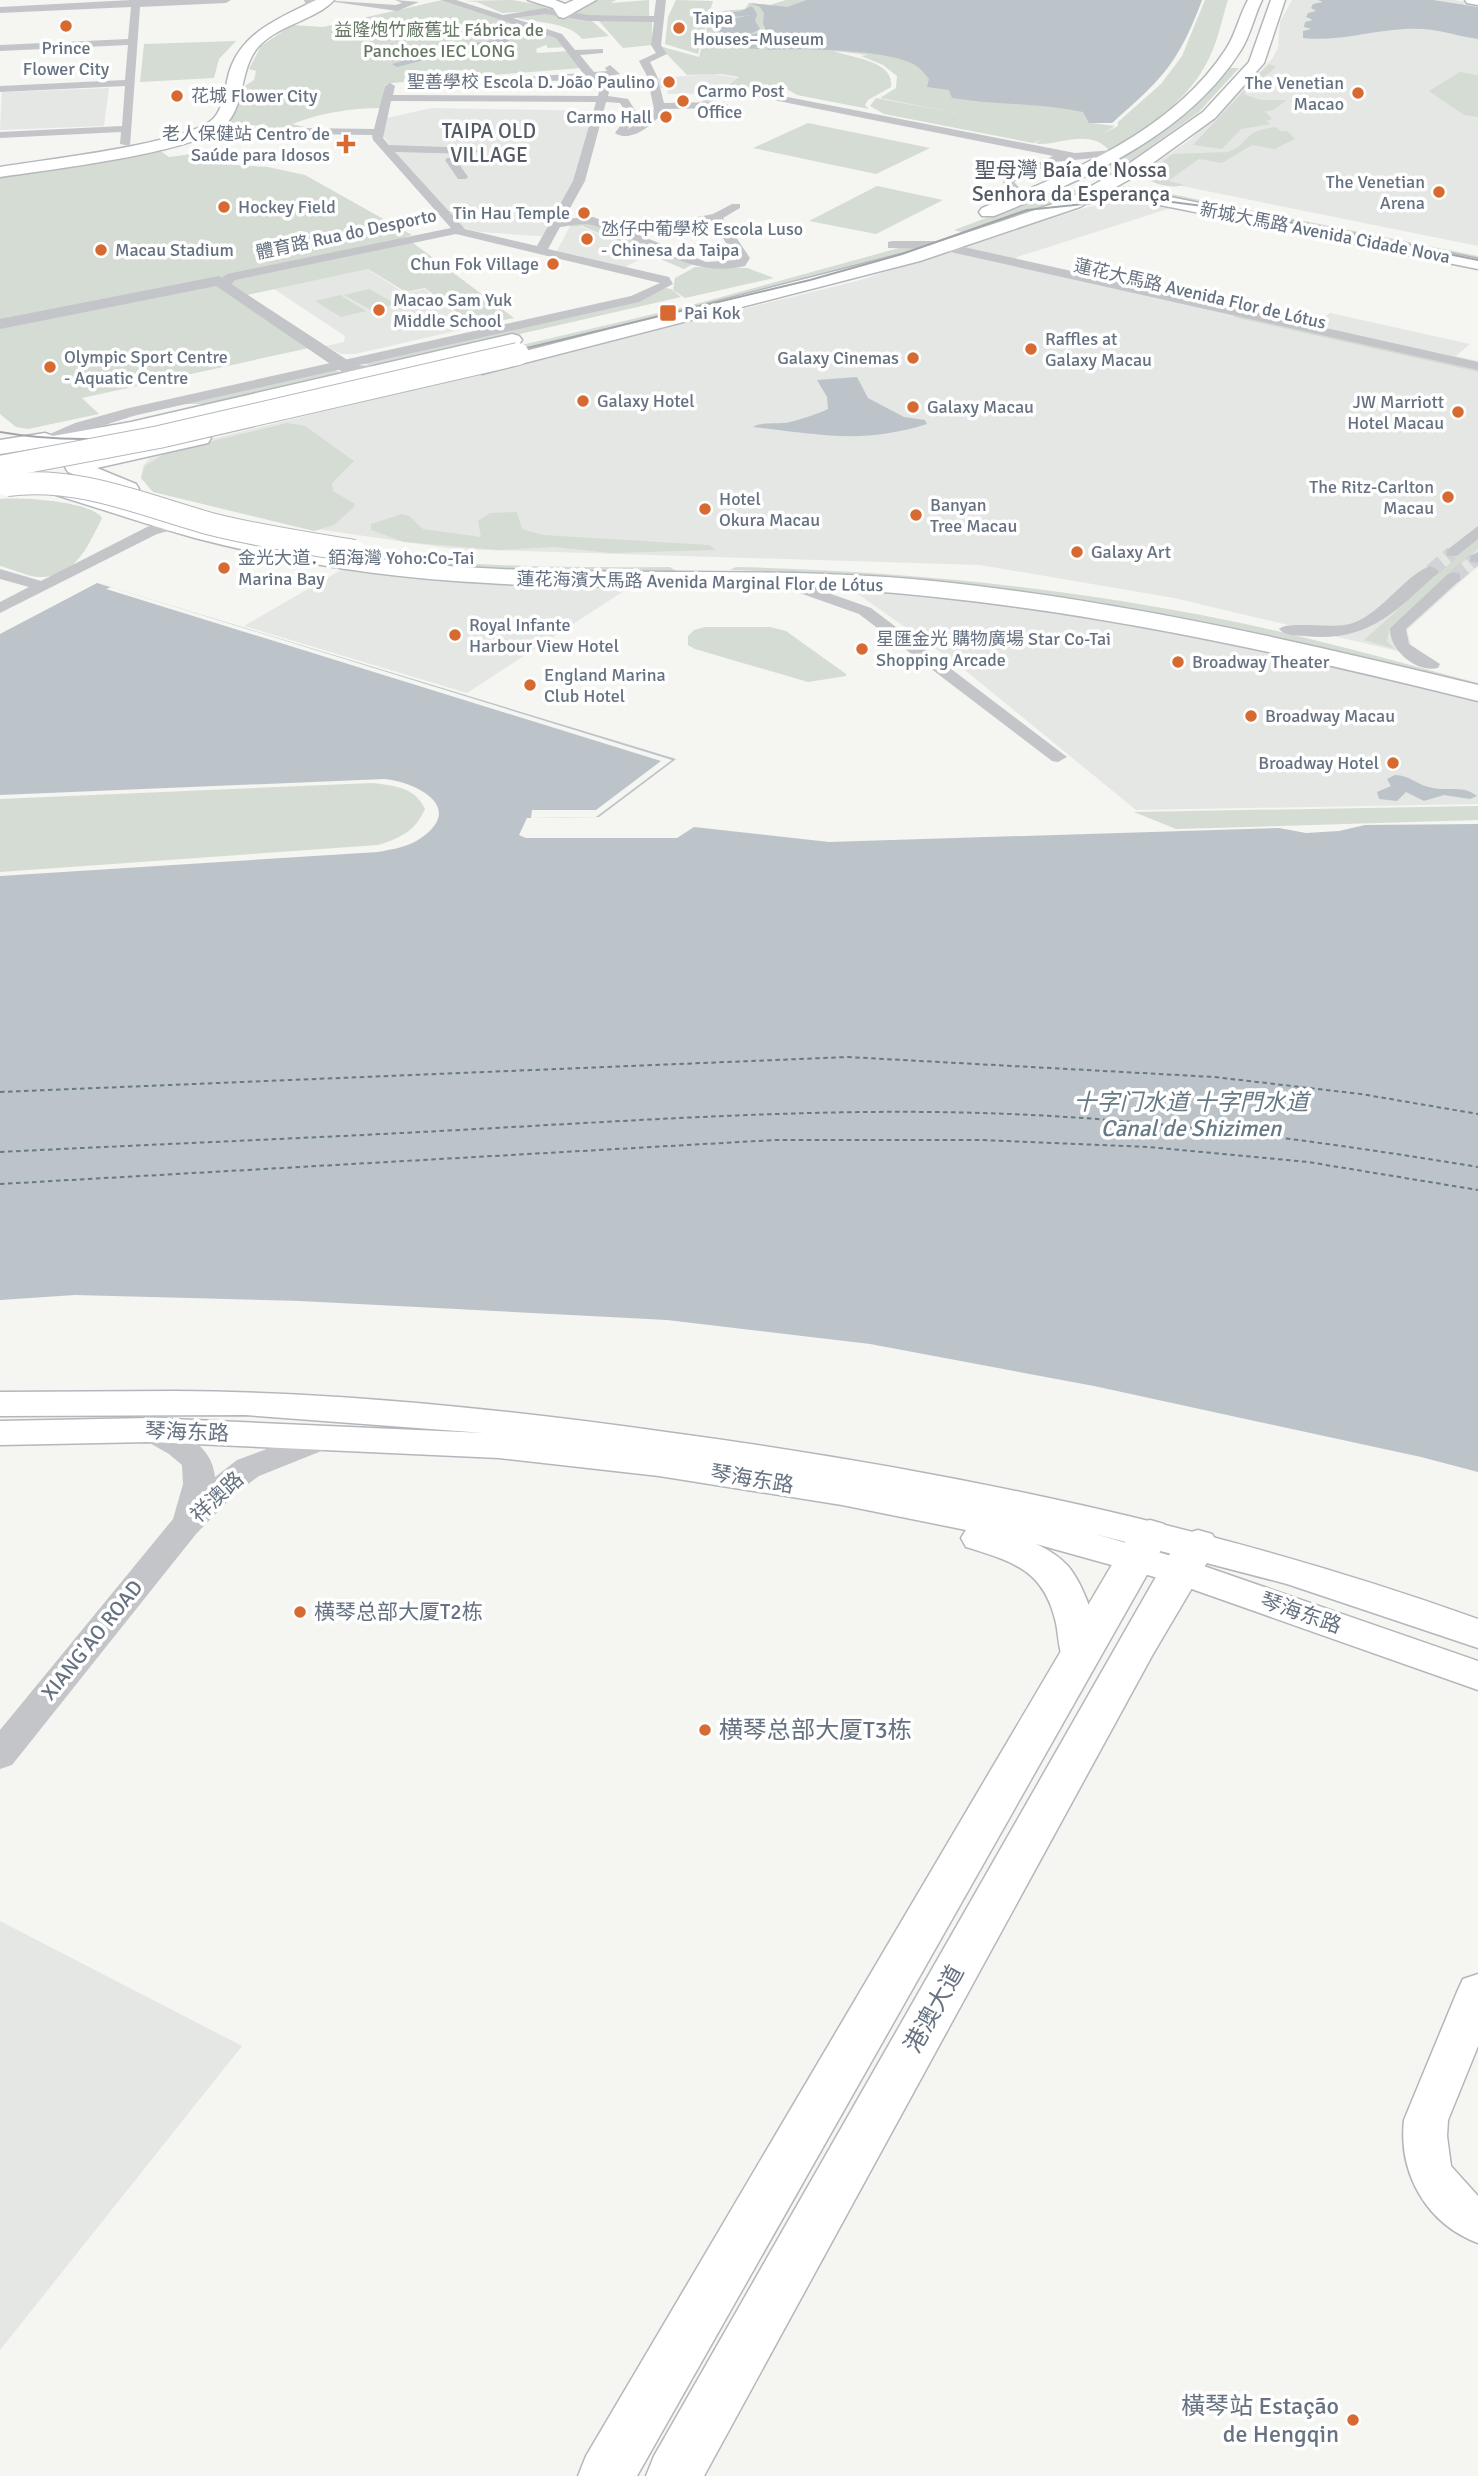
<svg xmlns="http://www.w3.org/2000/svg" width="1478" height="2476" font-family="Signika,'Noto Sans SC',sans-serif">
	<rect width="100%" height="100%" fill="#f5f5f2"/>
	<g fill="#e5e7e5">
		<polygon points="1292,0 1454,0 1478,4 1478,246 1142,178 1141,173 1190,140 1272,59 1278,48 1280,22"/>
		<polygon points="714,74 738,78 726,85 722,93 668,94 667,88 659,88 657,78"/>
		<polygon points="109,88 104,126 0,130 2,92"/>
		<polygon points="431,108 600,111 595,134 551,237 480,232 461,227 425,190 383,136 387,118"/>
		<polygon points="1112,203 1174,207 1014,258 1314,324 1330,313 1470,344 1456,356 1478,361 1478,566 1407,630 1411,645 1427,658 1174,598 980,565 455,549 295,526 141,478 143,466 149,459 187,445 857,281 1088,207"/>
		<polygon points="577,226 582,227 649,255 625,267 557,251 569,228"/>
		<polygon points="367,269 405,293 425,289 473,327 355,354 341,354 326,346 344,342 345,336 274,289"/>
		<polygon points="348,566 574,586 630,587 467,693 244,626"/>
		<polygon points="851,589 1073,610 1381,673 1478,698 1478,804 1136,810 960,666"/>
		<polygon points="0,1921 242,2046 0,2350"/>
	</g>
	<g fill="#d5dcd3">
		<path d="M 442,0 L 554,33 L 567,47 L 548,48 L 546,45 L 536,49 L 537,53 L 571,51 L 582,68 L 392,83 L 385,85 L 380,108 C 350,108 321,113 292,124 L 305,127 L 262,127 L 266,122 L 260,126 L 229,123 L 240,89 L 254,80 L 256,71 L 249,69 L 261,46 L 292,25 L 323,27 Z"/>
		<polygon points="512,0 541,5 550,10 502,13 477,2 464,1"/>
		<polygon points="595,0 616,0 611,3 649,0 649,16 578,15 575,13"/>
		<polygon points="676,0 713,1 698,54 665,44 668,17"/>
		<path d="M 786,0 L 1202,0 C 1178,64 1162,79 1112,123 L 1092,123 L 1115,126 L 1104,133 L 1118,126 L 1118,122 L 1161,84 L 1182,56 L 1205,0 L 1228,0 C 1221,22 1217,46 1205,66 C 1184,104 1145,129 1109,150 C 1089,129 1063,144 1039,144 L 1035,143 L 1045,138 L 1033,143 L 884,114 L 870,106 L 876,98 L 956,113 L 880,98 L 896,88 L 897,76 L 883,65 L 861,56 L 868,55 L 834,51 C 850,58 895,60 891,87 L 868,100 L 865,105 L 869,109 L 797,95 L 780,85 L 765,92 L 741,88 L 702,106 L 701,95 L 723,94 L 728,85 L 739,77 L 721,74 L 687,75 L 659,46 L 699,57 L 711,12 L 745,9 L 749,3 L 770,5 Z"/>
		<path d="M 540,13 L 591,20 L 609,36 L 582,39 C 569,21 533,23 513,17 Z"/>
		<polygon points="598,20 652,21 652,45 623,48"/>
		<polygon points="236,41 219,59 214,78 140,82 144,44"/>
		<polygon points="1269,64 1276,67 1243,94 1261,100 1287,100 1273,110 1265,111 1272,119 1266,121 1271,124 1241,129 1222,149 1193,145"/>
		<polygon points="1230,68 1239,68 1199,112 1108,177 1101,176 1106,165 1193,105"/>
		<polygon points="1460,72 1478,75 1478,117 1464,115 1429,91"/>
		<polygon points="808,123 930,148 876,174 753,148"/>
		<path d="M 1276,127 L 1280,131 L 1287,131 L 1295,139 L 1275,149 L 1252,145 L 1222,163 L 1199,159 L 1168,181 L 1184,185 C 1172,189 1152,184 1143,176 L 1173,154 L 1228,152 C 1252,143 1240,131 1276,127 Z"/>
		<polygon points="155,147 169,157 192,154 199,163 268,167 305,175 412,235 405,237 514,318 474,326 425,288 406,292 368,269 238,297 309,348 82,398 99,414 28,429 16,427 0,414 0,174"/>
		<polygon points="877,186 943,200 876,234 809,221"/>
		<polygon points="1092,186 1080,197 1011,220 966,233 954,230 1046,196"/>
		<polygon points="1117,186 1136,187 1478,256 1478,261"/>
		<polygon points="593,222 693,264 684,269 582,226 569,227 573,223"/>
		<path d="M 910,245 L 932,248 C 747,298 561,349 372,380 L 692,305 Z"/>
		<polygon points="695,267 747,268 774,278 685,298 673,290 675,278"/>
		<polygon points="661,287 671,289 681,297 394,363 374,366 355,362 629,301"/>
		<polygon points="369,289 396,304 371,310 344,295"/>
		<polygon points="340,295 366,311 341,317 315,301"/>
		<polygon points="1238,315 1478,368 1478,372 1233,317"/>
		<polygon points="332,368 344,374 207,404 182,404"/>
		<polygon points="287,423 305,426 354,461 332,483 333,491 355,504 353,508 334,525 314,531 153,492 141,478 145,466 167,452"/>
		<path d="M 0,499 C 20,497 91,501 102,518 C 90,542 76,577 43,577 C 29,578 13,569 0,566 Z"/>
		<polygon points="517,512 522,529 543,535 709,545 716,550 611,553 553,547 499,550 404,542 371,530 371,524 402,514 409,516 423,529 481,537 478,521 490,513"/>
		<polygon points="1478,538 1478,549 1390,627 1387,641 1395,649 1364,640"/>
		<path d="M 330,548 C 441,567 558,568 670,567 L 676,571 L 597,574 L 464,567 L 317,549 Z"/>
		<path d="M 736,567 C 900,571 1064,587 1226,620 C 1310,637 1394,661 1478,683 L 1478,688 L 1226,627 L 1098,602 L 872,575 L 730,570 Z"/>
		<polygon points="705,627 770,627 786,631 846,674 846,676 808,682 695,649 688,645 688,636 694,630"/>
		<path d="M 373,783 C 395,786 415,787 425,809 C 415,831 401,838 378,845 L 0,872 L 0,799 Z"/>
		<polygon points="1478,806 1478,820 1176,829 1134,812"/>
	</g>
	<g fill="#bcc4c9">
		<path d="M 807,0 L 1202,0 C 1178,64 1162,79 1112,123 L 1089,123 L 1083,112 C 1040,103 996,105 952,98 L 949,90 L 927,87 L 929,79 C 926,76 922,70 918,67 C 896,49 798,48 767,50 L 771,43 L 763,23 L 764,13 L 760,7 L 749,3 L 787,7 Z"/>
		<path d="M 1318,0 L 1433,0 L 1478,7 L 1478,39 C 1451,35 1435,27 1404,29 C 1370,31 1337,42 1303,38 L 1303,31 L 1311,29 L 1304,27 L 1305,22 L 1313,20 L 1306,17 L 1308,13 L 1316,11 L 1311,8 L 1313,4 L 1323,2 Z"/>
		<path d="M 752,6 L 757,14 L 755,21 L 760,29 C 745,39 727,35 712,29 L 721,25 L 716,22 L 751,15 L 725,18 L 721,14 L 741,11 Z"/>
		<polygon points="758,33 763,40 753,43 764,44 759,49 709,46 719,42 748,43 715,41 711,36 743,37"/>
		<path d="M 857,377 L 868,398 L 904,417 L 925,420 L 927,424 C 860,445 819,434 753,427 C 761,421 779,425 790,422 C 799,420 820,413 828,409 L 827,397 L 817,380 Z"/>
		<path d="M 97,583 L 676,759 L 599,817 L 527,818 L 519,835 L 526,838 L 677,838 L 694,827 L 829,842 L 1279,828 L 1306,833 L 1339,831 L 1365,825 L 1478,824 L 1478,1472 L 1421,1457 L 1094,1386 L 870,1344 L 667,1320 L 300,1301 L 75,1295 L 0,1300 L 0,876 L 378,852 C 393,849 409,847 421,838 C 466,807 416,782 384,779 L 0,795 L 0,634 Z"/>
		<path d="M 1395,775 C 1410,775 1418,786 1433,788 C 1448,791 1464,785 1477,796 L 1470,799 L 1444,795 L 1424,801 L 1406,792 L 1397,801 L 1379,799 L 1377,792 L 1391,786 L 1387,779 Z"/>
	</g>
	<polygon fill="#f5f5f2" points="111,587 672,760 596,817 531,818 532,810 596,810 661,761 106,589"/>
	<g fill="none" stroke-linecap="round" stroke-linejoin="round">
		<polygon fill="#bcc4c9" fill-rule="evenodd" points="507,38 510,43 451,53 397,67 392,64 450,47"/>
		<g stroke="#677985" stroke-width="2" stroke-dasharray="4.5 3.5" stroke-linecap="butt">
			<polyline points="0,1092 848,1057 1214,1077 1361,1094 1478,1114"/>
			<path d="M 0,1152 C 159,1144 317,1138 476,1129 C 645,1120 813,1108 982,1113 C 1149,1118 1314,1140 1478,1167"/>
			<polyline points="0,1184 775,1140 981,1140 1149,1147 1308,1162 1478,1190"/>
		</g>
		<g stroke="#d1d4d6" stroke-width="14" stroke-dasharray="14 7" stroke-linecap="butt">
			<polyline points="1431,571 1452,553"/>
			<polyline points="1454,577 1475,559"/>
		</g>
		<defs>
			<g id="secondary">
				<polygon points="1089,190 1140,191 1478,259 1478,269 1140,201 1083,198 1083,192"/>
				<path d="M 175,1391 C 342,1392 509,1410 673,1433 C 946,1470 1219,1526 1478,1619 L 1478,1648 L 1287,1584 L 1095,1534 L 1192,1562 L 1478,1661 L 1478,1690 L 1169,1581 L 1036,1544 C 1047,1549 1059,1556 1068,1566 C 1085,1586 1106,1641 1092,1665 L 1079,1669 L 1066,1665 C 1058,1651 1059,1638 1056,1623 C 1044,1570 1014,1562 966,1547 L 961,1538 L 966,1530 L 842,1505 L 659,1476 L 499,1458 L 150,1442 L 0,1445 L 0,1421 L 150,1418 L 484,1433 L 245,1415 L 0,1416 L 0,1392 Z"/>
				<path d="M 1478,1974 L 1478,2046 L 1448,2120 L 1447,2136 L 1451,2166 L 1478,2196 L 1478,2243 C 1427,2224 1398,2174 1404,2120 L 1457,1992 L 1463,1979 Z"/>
			</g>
			<g id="primary">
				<path d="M 316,0 L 334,0 C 317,19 282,24 261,44 C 238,66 247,105 224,126 C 194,153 46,170 0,177 L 0,167 C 42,160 187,144 213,119 C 224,108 225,87 229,73 C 241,32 280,18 316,0 Z"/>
				<polygon points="528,0 555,0 565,4 574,0 596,0 564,18 559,17 553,8"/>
				<path d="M 1248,0 L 1262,0 C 1254,16 1251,34 1241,50 C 1187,136 1085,179 994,216 L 982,216 L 979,212 L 982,208 C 1070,173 1172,132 1226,49 C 1236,34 1239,16 1248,0 Z"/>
				<polygon points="1271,0 1285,0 1264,63 1215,118 1132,178 1080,207 920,261 482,374 472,368 475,364 906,253 1068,199 1120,170 1203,112 1249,62"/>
				<polygon points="1465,0 1478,0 1478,5 1467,3"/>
				<polygon points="512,334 519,336 522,340 519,344 82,443 89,449 78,456 45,447 0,454 0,440 45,433 53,436 131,422"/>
				<polygon points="200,431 211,438 208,443 97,468 136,484 139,489 136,494 120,494 68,472 65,467 69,461"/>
				<path d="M 64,483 C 113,495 160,514 209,527 C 276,545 346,556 415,563 C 587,580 761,564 933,581 C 1118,600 1298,641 1478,685 L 1478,701 C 1273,650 1068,605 858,590 C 735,580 611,591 488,583 C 389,578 290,563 195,538 C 148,525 102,509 56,495 L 53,490 Z"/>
				<polygon points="1150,1520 1164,1524 1170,1534 637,2476 578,2476 586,2456 1136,1524"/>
				<polygon points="1198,1530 1212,1534 1218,1544 1153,1654 704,2476 646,2476 654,2456 1165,1561 1184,1534"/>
			</g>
		</defs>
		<use href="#secondary" stroke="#b3b7bb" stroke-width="3"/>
		<use href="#primary" stroke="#b4b7bb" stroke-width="3"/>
		<g fill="#c3c5c9" fill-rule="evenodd">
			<polygon points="131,0 231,0 226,3 140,7 130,146 120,144 121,132 0,138 0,132 122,126 125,86 0,92 0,86 125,80 128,45 0,51 0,45 128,39 131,7 0,13 0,7"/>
			<polygon points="304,0 314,0 314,3 306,5"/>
			<polygon points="321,0 396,5 402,3 395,0 419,2 397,11"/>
			<path d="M 441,0 L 456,0 L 503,15 L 545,8 L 589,15 L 654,16 L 656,0 L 666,0 L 661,45 L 667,54 L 650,62 L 657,76 L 664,103 L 723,102 L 728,105 L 723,108 L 665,109 C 656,123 631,144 615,133 L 628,115 L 620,103 L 606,102 L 585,181 L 564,219 L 593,217 L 628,230 L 713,214 L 732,204 L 740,204 L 740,208 L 723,218 L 750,258 L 745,266 C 686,280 646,237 592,225 C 582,222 570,226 560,227 L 548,249 L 669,277 L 673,284 L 639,302 L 137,415 C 122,419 50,444 43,443 L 43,437 L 75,423 L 129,408 L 631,296 L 660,283 L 456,234 L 235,280 L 230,286 L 222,286 L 219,280 L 227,274 L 451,228 L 373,140 L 372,135 L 237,133 L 213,126 L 213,122 L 238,127 L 374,129 L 385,86 L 390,83 L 395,86 L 393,95 L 598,96 L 599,92 L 588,79 L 492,84 L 491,82 L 496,79 L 583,73 L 556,38 ZM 545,14 L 589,21 L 654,22 L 651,45 L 656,53 L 639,61 L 647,76 L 654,109 L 627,130 L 638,115 L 628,99 L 608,96 L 609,92 L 598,78 L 620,74 L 610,65 L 605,68 L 607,71 L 594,72 L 580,55 L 603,53 L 603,49 L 575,50 L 562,34 L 513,18 ZM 391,101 L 596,102 L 573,181 L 537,246 L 465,229 L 395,152 L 473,154 L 479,151 L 473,148 L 389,145 L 383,138 ZM 713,221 L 736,260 L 706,262 L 639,235 Z"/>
			<polygon points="757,91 1075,153 1113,150 1119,153 1113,156 1054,162 1014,182 1028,197 1022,200 1004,186 1003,180 1053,156 753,96 752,94"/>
			<polygon points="447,158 455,158 468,177 466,179 458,179 445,160"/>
			<polygon points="892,241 937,241 1478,362 1478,370 937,249 888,248 888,242"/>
			<polygon points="175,520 183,525 180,528 157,534 0,613 0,602 29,587 0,579 0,569 41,581 147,527"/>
			<polygon points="1478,526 1478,539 1457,556 1447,556 1447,550"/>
			<polygon points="1478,552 1478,563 1470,562 1470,556"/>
			<path d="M 1431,566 L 1439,571 L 1437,574 C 1394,613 1367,643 1304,636 C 1295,635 1285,636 1279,629 C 1288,620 1334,630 1353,623 C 1382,613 1408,572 1431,566 Z"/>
			<path d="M 1454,572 L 1460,574 L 1460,580 L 1406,629 L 1409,644 L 1440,664 L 1438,668 C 1416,673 1389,650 1390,628 L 1448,574 Z"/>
			<polygon points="780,576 871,608 1067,757 1058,762 1052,761 859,614 774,584 772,581"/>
		</g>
		<g fill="#c3c5c9" fill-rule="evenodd">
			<polygon points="219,276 355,365 376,366 384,371 376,376 345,374 216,286 0,329 0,319"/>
			<path d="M 150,1420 C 177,1427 213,1445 215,1477 L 237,1460 L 317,1430 L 328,1426 L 339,1430 L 343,1437 L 339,1444 L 259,1476 L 236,1493 L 196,1534 L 12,1765 L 0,1769 L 0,1730 L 173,1519 L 183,1484 L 182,1465 L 169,1454 L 139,1437 L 135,1430 L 139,1423 Z"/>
		</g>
		<use href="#secondary" fill="#fff" fill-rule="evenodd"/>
		<use href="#primary" fill="#fff" fill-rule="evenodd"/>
		<path stroke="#a2a6ac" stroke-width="2" d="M 0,432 C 63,443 123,440 186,430 L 810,280 L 902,254 L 1027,210 L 1112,201 L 1172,202 L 1218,208 L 1478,260"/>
		<defs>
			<g id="primary-bridge">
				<polyline points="0,467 159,437 518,354"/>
				<path d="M 7,485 C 80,476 142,505 211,524 C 258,536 306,543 354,551"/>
			</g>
		</defs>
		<use href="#primary-bridge" stroke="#b4b7bb" stroke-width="24" stroke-linecap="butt"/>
		<use href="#primary-bridge" stroke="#fff" stroke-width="22"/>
	</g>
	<g fill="#d76a30" stroke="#fff" stroke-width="2.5">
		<circle cx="66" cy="26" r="7"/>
		<circle cx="679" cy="28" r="7"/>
		<circle cx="669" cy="82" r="7"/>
		<circle cx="1358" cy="93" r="7"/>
		<circle cx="177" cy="96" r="7"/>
		<circle cx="683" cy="101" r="7"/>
		<circle cx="666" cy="117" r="7"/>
		<path d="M342.5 133.5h7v7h7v7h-7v7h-7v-7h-7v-7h7z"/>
		<circle cx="1439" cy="192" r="7"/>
		<circle cx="224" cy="207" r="7"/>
		<circle cx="584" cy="213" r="7"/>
		<circle cx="587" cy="239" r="7"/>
		<circle cx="101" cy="250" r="7"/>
		<circle cx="553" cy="264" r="7"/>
		<circle cx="379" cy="310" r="7"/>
		<rect x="659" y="304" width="18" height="18" rx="3.5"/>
		<circle cx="1031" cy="349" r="7"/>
		<circle cx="913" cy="358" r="7"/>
		<circle cx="50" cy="367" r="7"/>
		<circle cx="583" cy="401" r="7"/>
		<circle cx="913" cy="407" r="7"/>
		<circle cx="1458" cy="412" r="7"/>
		<circle cx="1448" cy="497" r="7"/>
		<circle cx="705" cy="509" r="7"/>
		<circle cx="916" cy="515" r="7"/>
		<circle cx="1077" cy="552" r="7"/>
		<circle cx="224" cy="568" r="7"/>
		<circle cx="455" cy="635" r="7"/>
		<circle cx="862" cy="649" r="7"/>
		<circle cx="1178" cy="662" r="7"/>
		<circle cx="530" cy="685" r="7"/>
		<circle cx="1251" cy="716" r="7"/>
		<circle cx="1393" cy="763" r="7"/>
		<circle cx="300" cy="1612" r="7"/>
		<circle cx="705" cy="1730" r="7"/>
		<circle cx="1353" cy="2420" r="7"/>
	</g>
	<g text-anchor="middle" stroke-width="7" stroke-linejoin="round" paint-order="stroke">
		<g font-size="18" fill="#667281" stroke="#fff" text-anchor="start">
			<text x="693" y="24">Taipa<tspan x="693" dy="21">Houses–Museum</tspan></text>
			<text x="66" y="54" text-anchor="middle">Prince<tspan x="66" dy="21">Flower City</tspan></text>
			<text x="655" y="88" text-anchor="end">聖善學校 Escola D. João Paulino</text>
			<text x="1344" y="89" text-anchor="end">The Venetian<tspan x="1344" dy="21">Macao</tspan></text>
			<text x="697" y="97">Carmo Post<tspan x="697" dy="21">Office</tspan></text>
			<text x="191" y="102">花城 Flower City</text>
			<text x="652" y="123" text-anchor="end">Carmo Hall</text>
			<text x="330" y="140" text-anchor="end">老人保健站 Centro de<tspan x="330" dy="21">Saúde para Idosos</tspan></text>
			<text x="1425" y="188" text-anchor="end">The Venetian<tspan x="1425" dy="21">Arena</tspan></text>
			<text x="238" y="213">Hockey Field</text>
			<text x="570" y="219" text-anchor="end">Tin Hau Temple</text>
			<text x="601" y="235">氹仔中葡學校 Escola Luso<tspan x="601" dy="21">- Chinesa da Taipa</tspan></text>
			<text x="115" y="256">Macau Stadium</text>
			<text x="539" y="270" text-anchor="end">Chun Fok Village</text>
			<text x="393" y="306">Macao Sam Yuk<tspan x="393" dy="21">Middle School</tspan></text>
			<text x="684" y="319">Pai Kok</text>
			<text x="1045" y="345">Raffles at<tspan x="1045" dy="21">Galaxy Macau</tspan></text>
			<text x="64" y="363">Olympic Sport Centre<tspan x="64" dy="21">- Aquatic Centre</tspan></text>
			<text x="899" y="364" text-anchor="end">Galaxy Cinemas</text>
			<text x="597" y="407">Galaxy Hotel</text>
			<text x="1444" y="408" text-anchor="end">JW Marriott<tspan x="1444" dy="21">Hotel Macau</tspan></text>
			<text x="927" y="413">Galaxy Macau</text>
			<text x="1434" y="493" text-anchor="end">The Ritz-Carlton<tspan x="1434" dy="21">Macau</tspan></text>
			<text x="719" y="505">Hotel<tspan x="719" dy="21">Okura Macau</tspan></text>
			<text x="930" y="511">Banyan<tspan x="930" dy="21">Tree Macau</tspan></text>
			<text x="1091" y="558">Galaxy Art</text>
			<text x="238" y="564">金光大道．銆海灣 Yoho:Co-Tai<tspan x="238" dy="21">Marina Bay</tspan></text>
			<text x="469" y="631">Royal Infante<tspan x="469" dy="21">Harbour View Hotel</tspan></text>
			<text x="876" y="645">星匯金光 購物廣場 Star Co-Tai<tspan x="876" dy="21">Shopping Arcade</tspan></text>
			<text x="1192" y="668">Broadway Theater</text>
			<text x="544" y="681">England Marina<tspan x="544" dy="21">Club Hotel</tspan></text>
			<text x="1265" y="722">Broadway Macau</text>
			<text x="1379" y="769" text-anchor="end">Broadway Hotel</text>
		</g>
		<g font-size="18" fill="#667864" stroke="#fff">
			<text x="439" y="36">益隆炮竹廠舊址 Fábrica de<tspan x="439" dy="21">Panchoes IEC LONG</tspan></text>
		</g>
		<g font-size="18" fill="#667281" stroke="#fff">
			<text transform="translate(1325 233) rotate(11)" y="6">新城大馬路 Avenida Cidade Nova</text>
			<text transform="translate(346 234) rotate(-12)" y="6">體育路 Rua do Desporto</text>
			<text transform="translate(1200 294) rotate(13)" y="6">蓮花大馬路 Avenida Flor de Lótus</text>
			<text transform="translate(700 582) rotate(1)" y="6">蓮花海濱大馬路 Avenida Marginal Flor de Lótus</text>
		</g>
		<g font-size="21" fill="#535c66" stroke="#fff">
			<text x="489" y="138">TAIPA OLD<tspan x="489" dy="24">VILLAGE</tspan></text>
			<text x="1071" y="177">聖母灣 Baía de Nossa<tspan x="1071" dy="24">Senhora da Esperança</tspan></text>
		</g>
		<g font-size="21" fill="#667281" stroke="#fff">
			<text transform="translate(187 1432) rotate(2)" y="7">琴海东路</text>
			<text transform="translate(752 1479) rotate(9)" y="7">琴海东路</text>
			<text transform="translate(217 1497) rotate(-43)" y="7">祥澳路</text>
			<text transform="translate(1301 1613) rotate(19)" y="7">琴海东路</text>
			<text transform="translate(92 1640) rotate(-51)" y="7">XIANG'AO ROAD</text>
		</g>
		<g font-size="21" fill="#667281" stroke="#fff" text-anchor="start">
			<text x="314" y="1619">横琴总部大厦T2栋</text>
		</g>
		<g font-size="23" font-style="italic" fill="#677985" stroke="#fff">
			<text x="1191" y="1110">十字门水道 十字門水道<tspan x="1191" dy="26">Canal de Shizimen</tspan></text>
		</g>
		<g font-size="24" fill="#667281" stroke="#fff" text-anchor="start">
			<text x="719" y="1738">横琴总部大厦T3栋</text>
			<text x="1339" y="2414" text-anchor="end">橫琴站 Estação<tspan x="1339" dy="28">de Hengqin</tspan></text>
		</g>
		<g font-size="24" fill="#667281" stroke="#fff">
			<text transform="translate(934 2009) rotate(-61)" y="8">港澳大道</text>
		</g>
	</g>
</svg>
